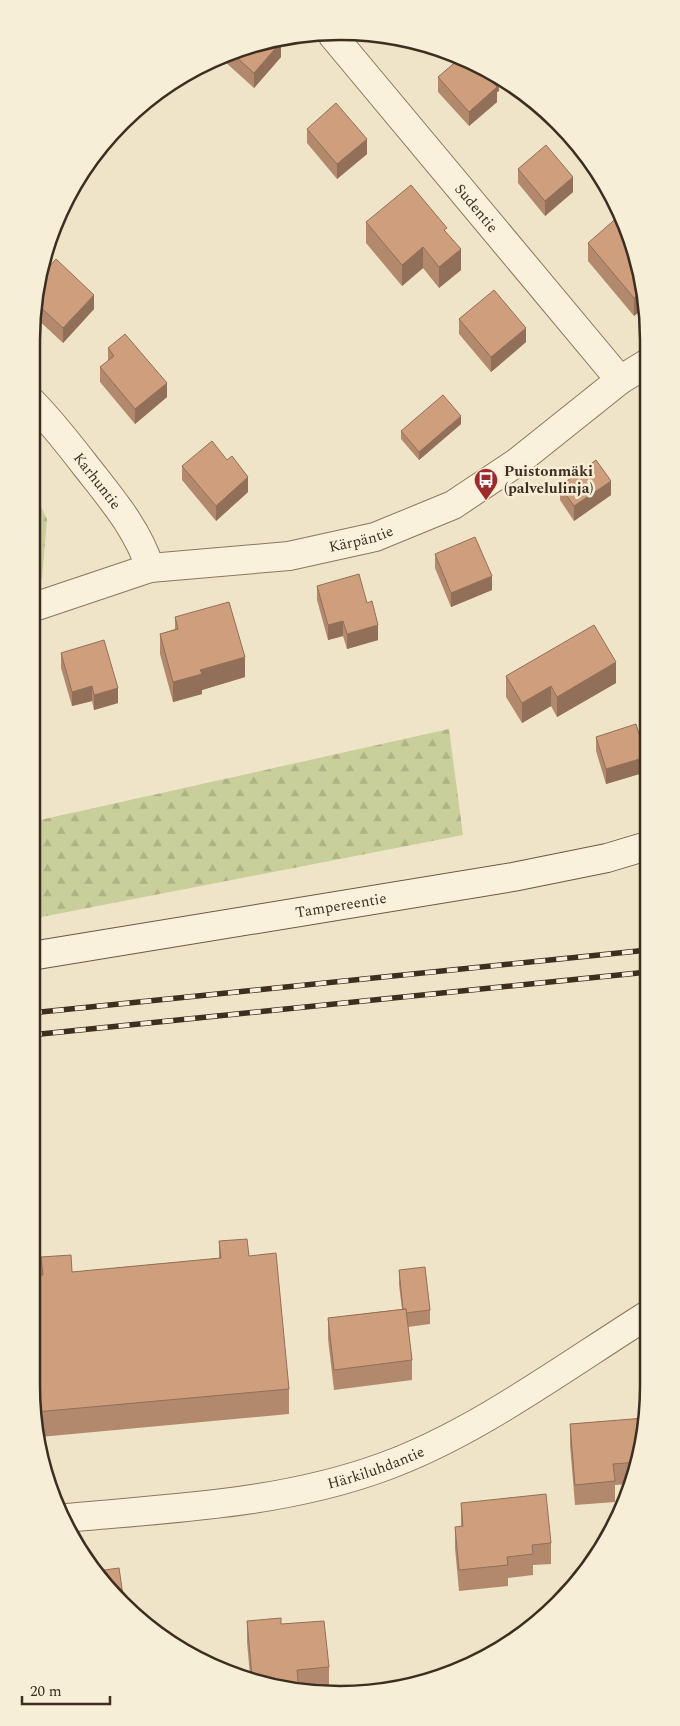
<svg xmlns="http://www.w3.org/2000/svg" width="680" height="1726" font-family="Spectral,serif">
	<defs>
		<pattern id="forest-firs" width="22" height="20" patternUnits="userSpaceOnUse" patternTransform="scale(1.25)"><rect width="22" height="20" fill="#c9cf9b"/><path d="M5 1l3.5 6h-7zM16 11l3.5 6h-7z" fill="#aeb285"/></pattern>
	</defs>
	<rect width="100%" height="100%" fill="#f0e4c8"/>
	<g fill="url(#forest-firs)">
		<polygon points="31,486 47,519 42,579 31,582"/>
		<polygon points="449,729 463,835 31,919 31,822"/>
	</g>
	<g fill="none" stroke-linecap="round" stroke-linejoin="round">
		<defs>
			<g id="street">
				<path id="s1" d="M 333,36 L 620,380"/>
				<path id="s2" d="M 31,401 C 51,421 68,443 85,465 C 110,497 138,529 150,568"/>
				<path id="s3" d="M 31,608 L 150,568 L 289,556 L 375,537 L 453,505 L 516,463 L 620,380 L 646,364"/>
				<path id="s4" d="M 66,1518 C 173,1508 282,1504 383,1467 C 475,1434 566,1366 649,1314"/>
			</g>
			<g id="secondary">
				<path id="s5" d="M 31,956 L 513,877 L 607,858 L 647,846"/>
			</g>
		</defs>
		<use href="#street" stroke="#8d765c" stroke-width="30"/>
		<use href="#secondary" stroke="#6f573f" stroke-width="30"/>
		<use href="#street" stroke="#faf1dc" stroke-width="28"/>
		<use href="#secondary" stroke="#faf1dc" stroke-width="28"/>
		<defs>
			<g id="rail">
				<polyline points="31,1013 648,950"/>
				<polyline points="31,1035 648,972"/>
			</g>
		</defs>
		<use href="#rail" stroke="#3d2e20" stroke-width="5.5"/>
		<use href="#rail" stroke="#f7eed8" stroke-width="4" stroke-dasharray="11" stroke-linecap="butt"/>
	</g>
	<g fill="#b2896c">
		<polygon points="280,41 281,57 254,88 223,60"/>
		<polygon points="438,77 499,77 499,91 497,92 497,102 469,126 438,92"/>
		<polygon points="307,129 367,154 337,179 307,143"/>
		<polygon points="518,169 573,192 545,216 518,183"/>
		<polygon points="366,222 447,233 461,270 439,288 423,268 402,286 366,243"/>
		<polygon points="588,243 646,299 646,306 634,316 588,261"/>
		<polygon points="40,277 94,309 63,343 34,316"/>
		<polygon points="459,319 526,342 491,372 459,334"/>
		<polygon points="108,348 167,397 135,424 100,382 100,367 108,361"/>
		<polygon points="461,424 419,460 401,439 401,431"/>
		<polygon points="182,466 248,492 216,521 182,480"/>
		<polygon points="560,486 611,495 574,521 560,500"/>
		<polygon points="435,554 492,590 451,607 435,568"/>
		<polygon points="317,586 367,603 378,640 347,649 343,636 328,640 317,600"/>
		<polygon points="175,617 245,677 202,690 202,694 173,702 160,654 160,634 175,629"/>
		<polygon points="61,653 118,703 94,710 92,701 72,706 61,668"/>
		<polygon points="506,676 616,683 557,717 551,706 522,723 506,697"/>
		<polygon points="596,737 646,772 606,784 596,751"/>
		<polygon points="219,1241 249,1256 289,1389 289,1414 40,1437 31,1386 41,1275 41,1257 72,1272 219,1258"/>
		<polygon points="399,1270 430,1310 430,1324 408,1327 412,1360 412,1380 334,1390 328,1339 328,1318 402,1309 399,1285"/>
		<polygon points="645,1418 638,1466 630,1484 615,1485 615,1502 575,1505 570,1445 570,1424"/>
		<polygon points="461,1503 551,1543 551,1564 533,1565 533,1575 508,1578 508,1586 459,1591 455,1548 455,1527 461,1527"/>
		<polygon points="247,1621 281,1624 329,1667 329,1688 298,1690 299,1692 250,1675 247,1642"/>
	</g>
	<g fill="#916f58">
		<polygon points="281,42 281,57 254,88 254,73"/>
		<polygon points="498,77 499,77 499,91 497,92 497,102 469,126 469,112 492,82"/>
		<polygon points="367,139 367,154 337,179 337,164"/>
		<polygon points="573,177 573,192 545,216 545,201"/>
		<polygon points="423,247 423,268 402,286 402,265"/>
		<polygon points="461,249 461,270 439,288 439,267"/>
		<polygon points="643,290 646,299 646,306 634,316 634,298"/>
		<polygon points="94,295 94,309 63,343 63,328"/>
		<polygon points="526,328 526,342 491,372 491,357"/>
		<polygon points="167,383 167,397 135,424 135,409"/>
		<polygon points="461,416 461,424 419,460 419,452"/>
		<polygon points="248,477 248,492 216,521 216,506"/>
		<polygon points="611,481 611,495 574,521 574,506"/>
		<polygon points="492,576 492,590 451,607 451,593"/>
		<polygon points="343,621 343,636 328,640 328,625"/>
		<polygon points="378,625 378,640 347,649 347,634"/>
		<polygon points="245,657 245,677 202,690 202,694 173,702 173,682 200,670"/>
		<polygon points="616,662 616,683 557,717 557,697"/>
		<polygon points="92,686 92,701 72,706 72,692"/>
		<polygon points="551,686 551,706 522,723 522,703"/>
		<polygon points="118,688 118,703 94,710 94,695"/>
		<polygon points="646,757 646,772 606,784 606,769"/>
	</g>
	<g fill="#cf9f7d" stroke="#916f58">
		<polygon points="280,41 281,42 254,73 235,56"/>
		<polygon points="459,59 498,77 492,82 497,87 469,112 438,77"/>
		<polygon points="336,103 367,139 337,164 307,129"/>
		<polygon points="546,145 573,177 545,201 518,169"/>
		<polygon points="411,185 447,228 444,230 461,249 439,267 423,247 402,265 366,222"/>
		<polygon points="620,215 643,290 634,298 588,243"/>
		<polygon points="56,259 94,295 63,328 36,303 40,277"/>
		<polygon points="494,290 526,328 491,357 459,319"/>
		<polygon points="125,334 167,383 135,409 100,367 114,356 108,348"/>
		<polygon points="443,395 461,416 419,452 401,431"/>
		<polygon points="212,441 227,460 232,456 248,477 216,506 182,466"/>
		<polygon points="596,460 611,481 574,506 560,486"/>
		<polygon points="475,537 492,576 451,593 435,554"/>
		<polygon points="359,574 367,603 372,601 378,625 347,634 343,621 328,625 317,586"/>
		<polygon points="229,602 245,657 200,670 202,674 173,682 160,634 178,629 175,617"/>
		<polygon points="594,625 616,662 557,697 551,686 522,703 506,676"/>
		<polygon points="104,640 118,688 94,695 92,686 72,692 61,653"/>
		<polygon points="636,724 646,757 606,769 596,737"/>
		<polygon points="247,1239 249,1256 276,1253 289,1389 36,1412 31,1386 31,1276 43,1275 41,1257 71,1255 72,1272 221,1258 219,1241"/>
		<polygon points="425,1267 430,1310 406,1313 406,1309 403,1309 399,1270"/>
		<polygon points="406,1309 412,1360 334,1370 328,1318"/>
		<polygon points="645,1418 639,1462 613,1464 615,1481 575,1485 570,1424"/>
		<polygon points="546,1494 551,1543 532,1545 533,1554 507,1557 508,1565 459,1570 455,1527 463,1526 461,1503"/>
		<polygon points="119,1568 124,1602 108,1589 97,1571"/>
		<polygon points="281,1618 281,1624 324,1621 329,1667 297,1670 299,1692 252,1676 247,1621"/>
	</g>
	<defs>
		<symbol id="bus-pin" viewBox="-11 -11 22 30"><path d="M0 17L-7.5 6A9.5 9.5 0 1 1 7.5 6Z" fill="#9e2a2b" stroke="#f7eed8"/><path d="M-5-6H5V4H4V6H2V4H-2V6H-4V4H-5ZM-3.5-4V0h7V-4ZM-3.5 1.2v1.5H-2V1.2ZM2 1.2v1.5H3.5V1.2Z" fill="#fff"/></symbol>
	</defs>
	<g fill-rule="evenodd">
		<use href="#bus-pin" x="472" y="466" width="28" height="38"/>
	</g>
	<g text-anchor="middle" stroke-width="5" stroke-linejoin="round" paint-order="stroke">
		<g font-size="15" fill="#3d2e20" stroke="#f7eed8">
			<text dy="5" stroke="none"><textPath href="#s1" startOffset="224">Sudentie</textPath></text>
			<text dy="5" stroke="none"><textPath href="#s2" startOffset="104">Karhuntie</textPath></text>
			<text dy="5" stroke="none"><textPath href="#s3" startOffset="339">Kärpäntie</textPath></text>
			<text dy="5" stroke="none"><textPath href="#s5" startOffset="314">Tampereentie</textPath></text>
			<text dy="5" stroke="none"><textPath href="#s4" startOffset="315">Härkiluhdantie</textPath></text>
		</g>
		<g font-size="15" font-weight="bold" fill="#3d2e20" stroke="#f7eed8" text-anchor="start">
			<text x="504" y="476">Puistonmäki<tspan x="504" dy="17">(palvelulinja)</tspan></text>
		</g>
	</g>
	<path d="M0 0H680V1726H0ZM340 40H340A300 300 0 0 1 640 340V1386A300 300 0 0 1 340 1686H340A300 300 0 0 1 40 1386V340A300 300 0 0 1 340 40Z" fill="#f7eed8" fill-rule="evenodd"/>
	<path fill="none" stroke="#3d2e20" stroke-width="2.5" d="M340 40H340A300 300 0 0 1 640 340V1386A300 300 0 0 1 340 1686H340A300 300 0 0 1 40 1386V340A300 300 0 0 1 340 40Z"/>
	<path d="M22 1696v8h88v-8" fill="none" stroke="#3d2e20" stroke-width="2.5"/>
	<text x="30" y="1696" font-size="15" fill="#3d2e20" stroke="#f7eed8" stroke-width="4" paint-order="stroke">20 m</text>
</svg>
